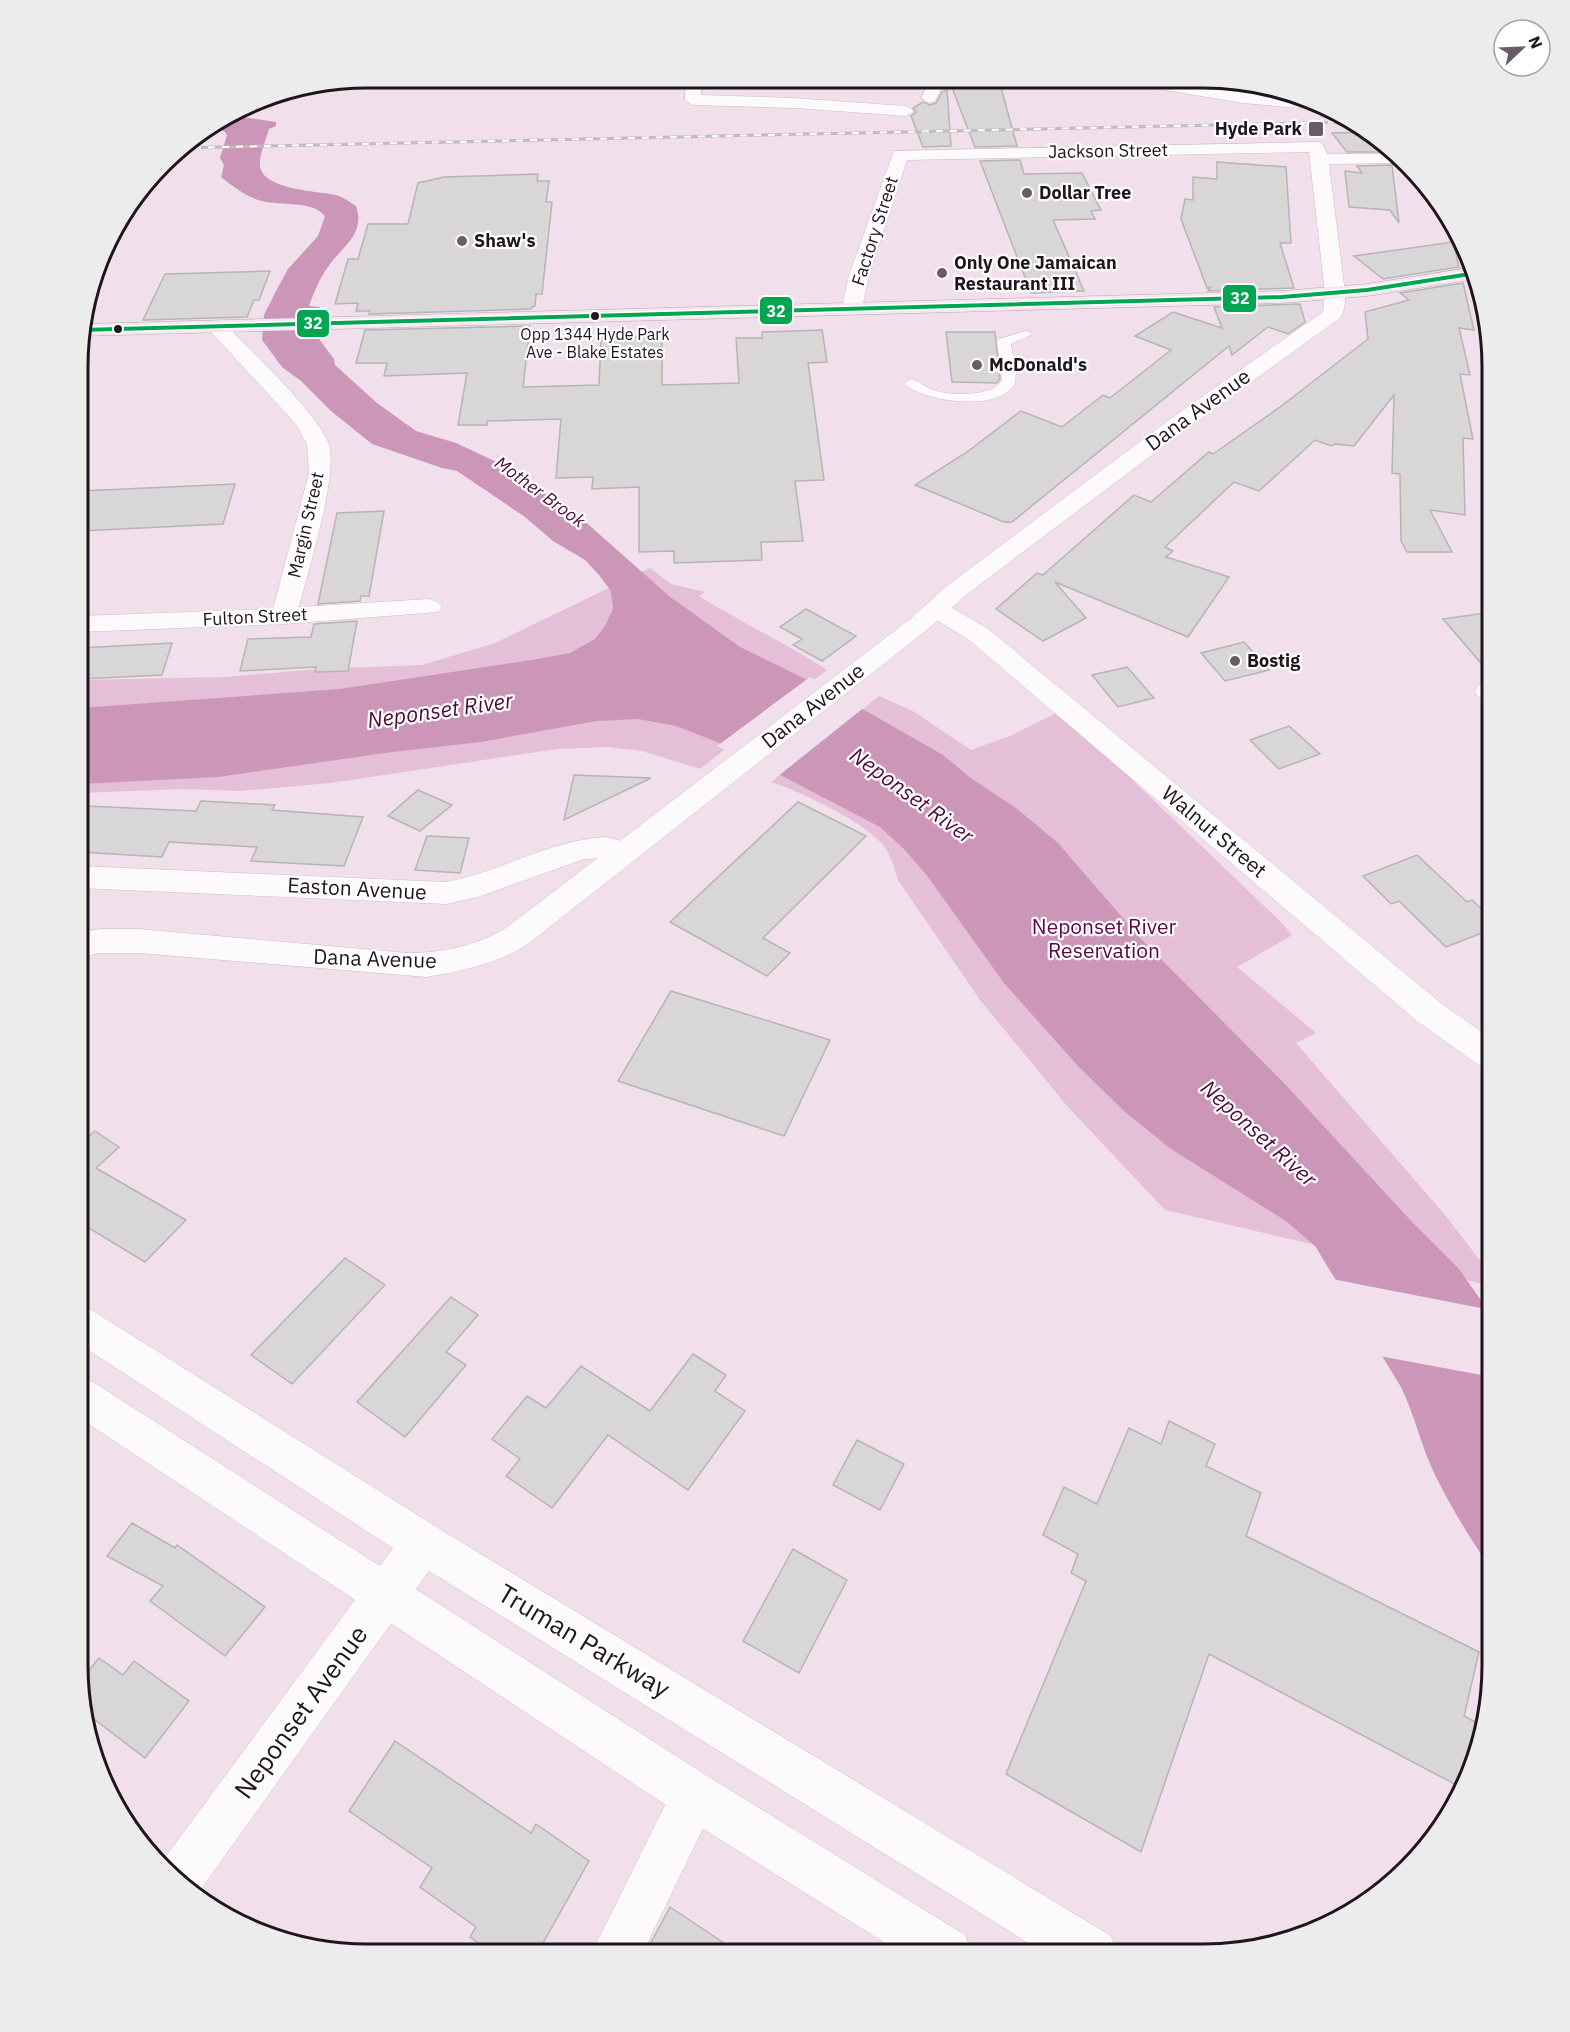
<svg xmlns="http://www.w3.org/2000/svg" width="1570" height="2032" font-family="'IBM Plex Sans',sans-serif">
	<rect width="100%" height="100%" fill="#f1e0eb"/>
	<g fill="#e5bed7">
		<path d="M 650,568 L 671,584 L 705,592 L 699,596 C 741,622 785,643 827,670 L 700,769 L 642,751 L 607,747 L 557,749 L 331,783 L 240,791 L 183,789 L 80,793 L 80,680 L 226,677 L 319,669 L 422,665 L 495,643 Z"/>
		<path d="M 879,696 L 913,711 L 971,750 L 1010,736 L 1056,713 L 1098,747 L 1281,922 L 1292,935 L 1237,967 L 1316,1033 L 1296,1043 L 1445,1215 L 1492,1276 L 1492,1286 L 1165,1210 L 1067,1106 L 980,1000 L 898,880 C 895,869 891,856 884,846 C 863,821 801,792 771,782 Z"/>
	</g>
	<path fill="#cb96b8" d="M 235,116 L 276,122 L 276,126 L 269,129 C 266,140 259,155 260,166 C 263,190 318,191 336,195 C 343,197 350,202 356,206 C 366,235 341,247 328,267 C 319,279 314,293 309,306 L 320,307 L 316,335 L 334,359 L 335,365 L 377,403 L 416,431 L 456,443 L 520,473 L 548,496 L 572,510 L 669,596 L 740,647 L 838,695 L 943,755 L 972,779 L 1016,808 L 1058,843 L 1140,938 L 1283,1082 L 1413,1223 L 1459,1269 L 1492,1316 L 1491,1569 C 1471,1540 1452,1509 1436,1477 C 1422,1449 1415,1416 1401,1387 L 1315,1246 L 1286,1221 L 1171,1149 L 1125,1112 L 1078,1066 L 1004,983 L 928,877 L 905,850 L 880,827 L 717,742 L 676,726 L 638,719 L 596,721 L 481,742 L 392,752 L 218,777 L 80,784 L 80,708 L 340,689 L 538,659 L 570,653 L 595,639 L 605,626 L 613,609 L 611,591 L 599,575 L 585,560 L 553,541 L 525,517 L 457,471 L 442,468 L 372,444 L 331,411 L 301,381 L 282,367 L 262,340 L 264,315 L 276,291 L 288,269 L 318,236 L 325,216 C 312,200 280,206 262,201 C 246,197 234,187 221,177 L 224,165 L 220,158 L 227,135 L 224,131 L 213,129 Z"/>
	<g fill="#f1e0eb">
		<polygon points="810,677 866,706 777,777 717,746"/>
		<polygon points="1332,1279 1491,1310 1492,1377 1379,1356"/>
	</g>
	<g fill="#d8d6d6" stroke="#b6b4b5" stroke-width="1.5">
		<polygon points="949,80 999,80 1017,146 975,147"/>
		<polygon points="947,90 951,146 923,147 911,116 916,112 913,108 923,102 930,105 936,103 942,92"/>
		<polygon points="1369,132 1379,138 1390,152 1347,152 1332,133"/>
		<polygon points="1020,160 1024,174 1082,173 1101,210 1091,211 1095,219 1053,220 1084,291 1031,293 980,161"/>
		<polygon points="1217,162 1286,167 1291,243 1280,243 1294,288 1208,291 1210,287 1207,288 1181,219 1185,199 1193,200 1193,177 1217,179"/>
		<polygon points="1392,165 1399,223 1390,210 1349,207 1345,171 1362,173 1357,166"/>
		<polygon points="538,174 537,181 549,181 546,202 552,202 542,294 536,294 535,306 532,307 531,309 369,314 370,311 356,311 358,303 335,304 348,259 358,259 368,224 408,224 418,183 444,177"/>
		<polygon points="1453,242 1459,267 1383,279 1354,256"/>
		<polygon points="270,271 259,300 254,300 247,317 143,320 165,274"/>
		<polygon points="1463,283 1474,330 1459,328 1470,375 1460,374 1473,439 1463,438 1465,515 1430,510 1452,552 1407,552 1401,541 1400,474 1392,473 1394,395 1354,446 1335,444 1331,446 1315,440 1259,491 1234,482 1165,547 1173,551 1166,557 1229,577 1188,637 1055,582 1086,618 1043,641 996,609 1037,573 1043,575 1134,495 1151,502 1209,452 1213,454 1280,407 1368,339 1365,312 1409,300 1400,293"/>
		<polygon points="1300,304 1305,322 1288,334 1268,327 1232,355 1229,346 1012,522 1004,522 915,485 967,452 1021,411 1062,427 1103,395 1110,398 1171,350 1135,336 1173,312 1222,328 1214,307"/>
		<polygon points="530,326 523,387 599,385 601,338 662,336 662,385 739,383 736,338 762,338 762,332 822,330 827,362 808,363 824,480 795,481 803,541 761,542 762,560 674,563 674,551 639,552 639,487 592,489 593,477 556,478 561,419 487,421 487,425 458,425 467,373 384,376 387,363 356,363 365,330"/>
		<polygon points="946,332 995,332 1000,379 997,383 952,382"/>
		<polygon points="235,484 223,524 80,531 80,491"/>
		<polygon points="384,511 369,596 361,596 360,601 318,604 337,513"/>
		<polygon points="806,609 856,636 822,661 793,645 802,639 780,627"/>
		<polygon points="1492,612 1492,676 1443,619"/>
		<polygon points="357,621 348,671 315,672 316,667 240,671 248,639 311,637 314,624"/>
		<polygon points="1244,642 1269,670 1225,681 1201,653"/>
		<polygon points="172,643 162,675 80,679 80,648"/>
		<polygon points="1127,667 1154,698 1118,707 1092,675"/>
		<polygon points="1289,726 1320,754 1279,769 1250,740"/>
		<polygon points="574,775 651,778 564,820"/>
		<polygon points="418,790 452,805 420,831 388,816"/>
		<polygon points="201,801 275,805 272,810 363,817 344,866 251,861 257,847 169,842 162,857 80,852 80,819 86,806 196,811"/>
		<polygon points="798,802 866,836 763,938 790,953 767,976 670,922"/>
		<polygon points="427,836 469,838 460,873 415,870"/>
		<polygon points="1417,855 1467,902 1472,900 1492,919 1492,929 1446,947 1399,901 1391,904 1363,876"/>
		<polygon points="671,991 830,1040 784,1136 618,1081"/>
		<polygon points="95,1131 119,1147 96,1168 186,1220 145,1262 79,1222 79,1145"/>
		<polygon points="345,1258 385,1285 292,1384 251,1355"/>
		<polygon points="451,1297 478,1315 446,1352 466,1365 405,1437 357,1402"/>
		<polygon points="693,1354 726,1375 715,1391 745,1411 688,1490 608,1435 552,1508 506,1476 520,1459 492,1439 527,1396 546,1408 581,1366 650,1411"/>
		<polygon points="1169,1421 1215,1444 1206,1466 1261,1493 1246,1536 1479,1652 1464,1716 1481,1725 1470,1771 1462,1788 1209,1654 1141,1852 1006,1774 1086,1581 1071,1573 1078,1554 1043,1535 1064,1487 1097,1504 1129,1428 1161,1444"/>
		<polygon points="857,1440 904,1464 880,1510 833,1485"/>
		<polygon points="132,1523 175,1548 177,1545 265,1607 225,1656 150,1601 163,1586 107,1556"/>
		<polygon points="793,1549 847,1580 799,1673 743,1641"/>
		<polygon points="99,1658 123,1675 134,1661 189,1701 145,1758 90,1716 81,1680"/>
		<polygon points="395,1741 531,1833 536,1824 589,1861 538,1952 491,1952 470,1937 476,1927 420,1887 432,1868 349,1811"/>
		<polygon points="670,1907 739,1953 646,1952"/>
	</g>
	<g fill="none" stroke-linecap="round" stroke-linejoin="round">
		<defs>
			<path id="lane" d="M 1025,331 L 1030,332 L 1031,335 L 1011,344 C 1012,355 1018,371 1015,381 C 1007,413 922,403 904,383 L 911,379 C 919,381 925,387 933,390 C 949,396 994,397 1002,380 L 997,342 L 999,339 Z"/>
			<g id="street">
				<polygon points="686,79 702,79 701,95 794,98 906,106 914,111 906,116 794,108 693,105 685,100"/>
				<polygon points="930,80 946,80 935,101 929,103 921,98"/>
				<polygon points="1128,80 1166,80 1243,93 1311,99 1327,108 1321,110 1243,103 1136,85"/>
				<polygon points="1316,142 1322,143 1327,154 1392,154 1400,163 1329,164 1345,293 1342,297 1328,297 1325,293 1309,152 907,160 869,275 862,308 859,312 845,312 842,308 849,275 894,151"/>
				<path d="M 217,321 L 224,323 C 248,348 321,416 329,445 C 338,477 308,571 299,607 L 429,599 L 438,602 L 442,607 L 438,612 L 284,624 L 80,632 L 80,616 L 273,609 L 309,473 L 307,444 L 295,423 L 210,331 L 207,327 L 210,323 Z"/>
				<polygon points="936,601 945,604 987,628 1442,1004 1492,1039 1492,1070 1480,1066 1418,1022 969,640 927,614 923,609 927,604"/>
				<polygon points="1492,682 1492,699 1478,697 1475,691 1478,685"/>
				<path d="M 606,837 L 637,845 L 641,852 L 637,859 L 626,863 L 606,858 L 584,859 L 478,897 L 446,904 L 79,888 L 80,866 L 446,882 C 501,872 549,840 606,837 Z"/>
				<polygon points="423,1522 438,1528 444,1543 438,1558 196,1896 160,1864 161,1863 408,1528"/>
				<polygon points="695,1772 712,1779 719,1796 643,1952 592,1952 678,1779"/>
			</g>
			<g id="secondary">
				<path d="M 1335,287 L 1342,289 C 1347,296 1345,311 1340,318 L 1189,427 L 966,595 L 928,629 L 528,944 C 498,964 462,970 427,977 L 139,953 L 100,953 L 79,957 L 79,933 L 100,929 L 139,929 L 407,953 C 442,953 476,946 506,928 L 910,619 L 948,585 L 1173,417 L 1323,312 L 1325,293 L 1328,289 Z"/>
				<polygon points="79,1305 93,1311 438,1528 1111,1936 1118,1954 1046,1954 408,1558 79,1344"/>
				<polygon points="79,1376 93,1382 712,1779 965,1935 972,1953 901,1953 678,1813 78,1417"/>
			</g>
			<polygon id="primary" points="1469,268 1470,280 1367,296 1282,303 81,336 82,324 1282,291 1367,284"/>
		</defs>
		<use href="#lane" stroke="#cdbec7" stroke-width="1"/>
		<use href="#street" stroke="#cdbec7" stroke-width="1"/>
		<use href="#secondary" stroke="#cdbec7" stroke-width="1"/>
		<use href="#primary" stroke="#bca5b3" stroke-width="1"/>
		<use href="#lane" fill="#fdfafc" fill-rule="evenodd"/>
		<use href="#street" fill="#fdfafc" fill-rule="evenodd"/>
		<use href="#secondary" fill="#fdfafc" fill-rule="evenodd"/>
		<use href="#primary" fill="#f3e8ef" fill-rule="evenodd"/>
		<defs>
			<polyline id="rail" points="180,148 1351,122"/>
		</defs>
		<use href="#rail" stroke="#c0bbbe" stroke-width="3"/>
		<use href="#rail" stroke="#fff" stroke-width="2" stroke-dasharray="7" stroke-linecap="butt"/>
		<defs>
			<polyline id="bus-1" points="81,330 1282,297 1367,290 1470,274"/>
		</defs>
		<use href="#bus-1" stroke="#fff" stroke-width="7"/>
		<use href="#bus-1" stroke="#00a651" stroke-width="4"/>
	</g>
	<g fill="#695c64" stroke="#fff" stroke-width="2">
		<rect x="1308" y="121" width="16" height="16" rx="3"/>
		<circle cx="1027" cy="193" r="6"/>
		<circle cx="462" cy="241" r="6"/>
		<circle cx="942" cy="273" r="6"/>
		<circle cx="977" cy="365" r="6"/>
		<circle cx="1235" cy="661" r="6"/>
	</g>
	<g fill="#20151c" stroke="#fff" stroke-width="2">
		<circle cx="595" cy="316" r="5"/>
		<circle cx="118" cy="329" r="5"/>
	</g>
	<g text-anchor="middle" stroke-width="4.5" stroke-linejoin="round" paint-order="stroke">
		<g font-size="16" fill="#20151c" stroke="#fff">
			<text x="595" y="340">Opp 1344 Hyde Park<tspan x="595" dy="18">Ave - Blake Estates</tspan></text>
		</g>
		<g font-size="18" font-weight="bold" fill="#20151c" stroke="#fff" text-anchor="start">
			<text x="1302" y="135" text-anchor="end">Hyde Park</text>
			<text x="1039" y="199">Dollar Tree</text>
			<text x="474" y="247">Shaw's</text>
			<text x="954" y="269">Only One Jamaican<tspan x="954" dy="21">Restaurant III</tspan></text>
			<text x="989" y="371">McDonald's</text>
			<text x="1247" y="667">Bostig</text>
		</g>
		<g font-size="18" fill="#20151c" stroke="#fff">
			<text transform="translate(1108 151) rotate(-1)" y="6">Jackson Street</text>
			<text transform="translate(875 231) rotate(-72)" y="6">Factory Street</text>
			<text transform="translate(306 525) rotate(-77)" y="6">Margin Street</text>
			<text transform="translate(255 617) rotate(-3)" y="6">Fulton Street</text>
		</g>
		<g font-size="18" font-style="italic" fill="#4a0b39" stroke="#fff">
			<text transform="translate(540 492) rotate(36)" y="6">Mother Brook</text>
		</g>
		<g font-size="21" fill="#20151c" stroke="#fff">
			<text transform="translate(1198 410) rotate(-36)" y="7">Dana Avenue</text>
			<text transform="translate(813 706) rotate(-38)" y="7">Dana Avenue</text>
			<text transform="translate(1214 832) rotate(40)" y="7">Walnut Street</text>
			<text transform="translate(357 889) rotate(3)" y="7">Easton Avenue</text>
			<text transform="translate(375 959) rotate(2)" y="7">Dana Avenue</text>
		</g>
		<g font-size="21" fill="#5d0547" stroke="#fff">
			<text x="1104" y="934">Neponset River<tspan x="1104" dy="24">Reservation</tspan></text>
		</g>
		<g font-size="22" font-style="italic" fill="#4a0b39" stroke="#fff">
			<text transform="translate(440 710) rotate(-8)" y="8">Neponset River</text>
			<text transform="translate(912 795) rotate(36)" y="8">Neponset River</text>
			<text transform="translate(1259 1133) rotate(42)" y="8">Neponset River</text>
		</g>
		<g font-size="26" fill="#20151c" stroke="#fff">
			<text transform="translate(584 1641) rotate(31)" y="9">Truman Parkway</text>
			<text transform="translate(301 1712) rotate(-54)" y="9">Neponset Avenue</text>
		</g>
	</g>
	<path d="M0 0H1570V2032H0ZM367 88H1203A279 279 0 0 1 1482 367V1665A279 279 0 0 1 1203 1944H367A279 279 0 0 1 88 1665V367A279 279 0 0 1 367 88Z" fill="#edeced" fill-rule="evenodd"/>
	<path fill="none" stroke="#20151c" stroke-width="3" d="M367 88H1203A279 279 0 0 1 1482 367V1665A279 279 0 0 1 1203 1944H367A279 279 0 0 1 88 1665V367A279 279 0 0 1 367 88Z"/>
	<g stroke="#fff" stroke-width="2">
		<rect x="1222" y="284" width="35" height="29" rx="6" fill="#00a651"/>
		<rect x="759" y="296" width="34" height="29" rx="6" fill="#00a651"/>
		<rect x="296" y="309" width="34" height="29" rx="6" fill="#00a651"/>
	</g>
	<g font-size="16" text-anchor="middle" font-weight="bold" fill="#fff">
		<text x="1240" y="304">32</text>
		<text x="776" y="317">32</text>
		<text x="313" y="329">32</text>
	</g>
	<g transform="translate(1522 48) rotate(67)"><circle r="28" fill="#ffffff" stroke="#a6a1a4" stroke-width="1.5"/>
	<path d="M0-4.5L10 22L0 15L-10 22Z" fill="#695c64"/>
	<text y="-9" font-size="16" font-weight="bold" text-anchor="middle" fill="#20151c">N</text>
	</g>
</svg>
